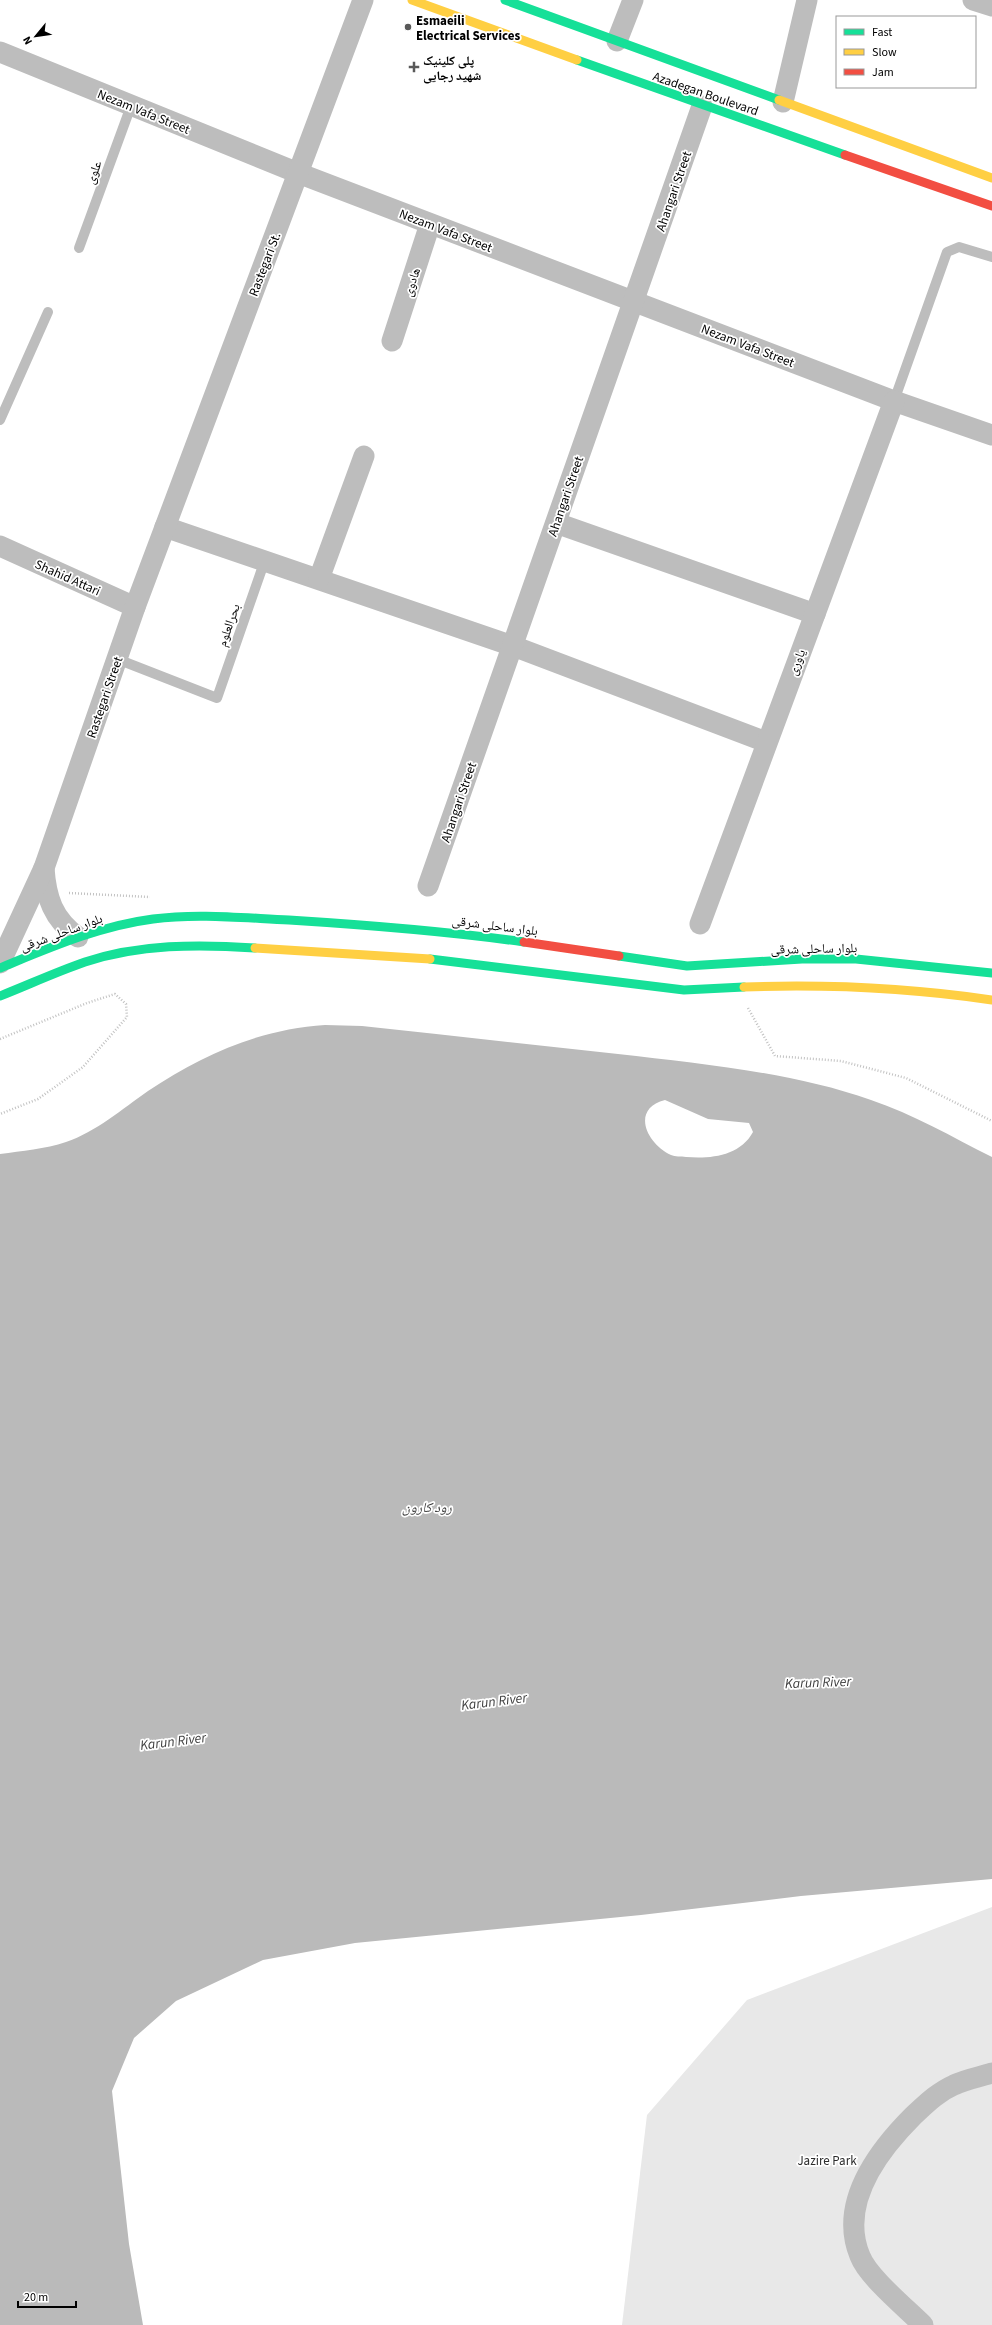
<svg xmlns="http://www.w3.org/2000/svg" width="992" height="2325" font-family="'Source Sans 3','Noto Naskh Arabic',sans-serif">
	<rect width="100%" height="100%" fill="#fff"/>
	<polygon fill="#e8e8e8" points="992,1907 992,2325 622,2325 647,2115 747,2000"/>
	<path fill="#bababa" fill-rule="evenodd" d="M 325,1025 L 362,1026 C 448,1035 533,1045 618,1054 C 703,1064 791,1072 871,1100 C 913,1114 952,1137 992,1157 L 992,1879 L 801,1896 L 641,1915 L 355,1943 L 263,1960 L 176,2001 L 134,2038 L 112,2091 L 129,2244 L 143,2325 L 0,2325 L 0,1154 C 22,1151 45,1149 66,1142 C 96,1132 122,1109 148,1091 C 202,1055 260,1029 325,1025 ZM 665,1100 L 708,1119 L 749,1123 L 753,1132 C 740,1156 711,1159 686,1157 C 681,1156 675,1157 671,1155 C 647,1144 630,1109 665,1100 Z"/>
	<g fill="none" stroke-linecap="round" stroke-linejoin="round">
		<g stroke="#c2c2c2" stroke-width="2.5" stroke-dasharray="1 2" stroke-linecap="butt">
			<polyline points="69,893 150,897"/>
			<polyline points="748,1008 775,1056 841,1061 906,1078 992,1121"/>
			<polyline points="0,1039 87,1003 115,994 126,1004 127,1017 83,1067 38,1099 0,1114"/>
		</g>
		<g stroke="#bdbdbd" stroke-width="10">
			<polyline points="79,248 131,106"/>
			<polyline points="894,401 947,252 959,247 992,257"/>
			<polyline points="0,420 48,312"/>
			<polyline points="117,659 217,698 265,560"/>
		</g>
		<g stroke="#bdbdbd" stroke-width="21">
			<polyline points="973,0 992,6"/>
			<polyline points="617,41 633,0"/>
			<polyline points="0,52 298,173 894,401 992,435"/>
			<polyline points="783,102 807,0"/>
			<polyline points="392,341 430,224"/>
			<polyline points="556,523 815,614"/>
			<polyline points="165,527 513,646 766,742"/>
			<polyline points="0,546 135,607"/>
			<polyline points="319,579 364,456"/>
			<path d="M 44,868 C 46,898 53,919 78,937"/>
			<polyline points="428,886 702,106"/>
			<polyline points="700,924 894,401"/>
			<polyline points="0,963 44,868 135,607 363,0"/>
			<path d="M 923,2325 C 906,2308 868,2277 860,2256 C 838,2203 878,2151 913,2116 C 926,2104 938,2092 954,2085 C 966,2079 980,2077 992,2073"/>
		</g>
		<g stroke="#16e098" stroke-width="9">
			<polyline points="505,0 779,100"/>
			<polyline points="577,60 845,155"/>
			<polyline points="619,956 687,966 802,959 856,959 992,973"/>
			<polyline points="430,959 684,990 744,987"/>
			<path d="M 0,968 C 49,948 99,926 153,919 C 197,913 244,918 289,920 C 368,925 446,931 524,942"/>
			<path d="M 0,996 C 28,985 56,972 85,962 C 139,944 198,944 255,948"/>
		</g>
		<g stroke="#ffcf43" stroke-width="9">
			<polyline points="412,0 577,60"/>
			<polyline points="779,100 992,178"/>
			<polyline points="255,948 430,959"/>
			<path d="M 744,987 C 827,984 910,988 992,1000"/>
		</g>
		<g stroke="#f24e42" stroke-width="9">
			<polyline points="845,155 992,206"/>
			<polyline points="524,942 619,956"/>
		</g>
	</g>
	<g fill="#595959" stroke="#fff" stroke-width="1.5">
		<circle cx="408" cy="27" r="4"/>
		<path d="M412 61h4v4h4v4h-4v4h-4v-4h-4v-4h4z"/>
	</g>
	<g text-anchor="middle" stroke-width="3.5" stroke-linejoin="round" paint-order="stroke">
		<g font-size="13" font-weight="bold" fill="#000" stroke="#fff" text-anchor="start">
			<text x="416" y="25">Esmaeili<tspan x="416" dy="15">Electrical Services</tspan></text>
			<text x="423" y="65">پلی کلینیک<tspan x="423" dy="15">شهید رجایی</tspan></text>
		</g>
		<g font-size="13" fill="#000" stroke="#fff">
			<text transform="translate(706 93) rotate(19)" y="5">Azadegan Boulevard</text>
			<text transform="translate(144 111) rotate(22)" y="5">Nezam Vafa Street</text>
			<text transform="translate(93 172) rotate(-70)" y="5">علوی</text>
			<text transform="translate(673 191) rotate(-71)" y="5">Ahangari Street</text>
			<text transform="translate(446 230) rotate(21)" y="5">Nezam Vafa Street</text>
			<text transform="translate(264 264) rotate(-69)" y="5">Rastegari St.</text>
			<text transform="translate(411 282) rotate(-72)" y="5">هادوی</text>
			<text transform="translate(748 345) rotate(21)" y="5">Nezam Vafa Street</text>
			<text transform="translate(565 496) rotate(-71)" y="5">Ahangari Street</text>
			<text transform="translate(68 577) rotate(24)" y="5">Shahid Attari</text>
			<text transform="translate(228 625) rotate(-71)" y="5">بحرالعلوم</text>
			<text transform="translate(796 662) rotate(-69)" y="5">یاوری</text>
			<text transform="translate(104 697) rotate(-71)" y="5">Rastegari Street</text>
			<text transform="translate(458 802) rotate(-71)" y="5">Ahangari Street</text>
			<text transform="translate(495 925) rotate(7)" y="5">بلوار ساحلی شرقی</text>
			<text transform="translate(61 932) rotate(-20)" y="5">بلوار ساحلی شرقی</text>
			<text transform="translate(814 948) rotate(-1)" y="5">بلوار ساحلی شرقی</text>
		</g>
		<g font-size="13" fill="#2c2c2c" stroke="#fff">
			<text x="827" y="2165">Jazire Park</text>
		</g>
		<g font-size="14" font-style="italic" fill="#3d3d3d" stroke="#fff">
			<text x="427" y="1512">رود کارون</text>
			<text transform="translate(818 1682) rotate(-2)" y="5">Karun River</text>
			<text transform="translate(494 1701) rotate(-7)" y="5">Karun River</text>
			<text transform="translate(173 1741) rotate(-7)" y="5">Karun River</text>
		</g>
	</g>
	<rect x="836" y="16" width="140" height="72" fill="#ffffff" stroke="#999999"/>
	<rect x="844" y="29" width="20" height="6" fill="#16e098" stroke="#999999"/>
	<text x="872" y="36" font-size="12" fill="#000000">Fast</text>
	<rect x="844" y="49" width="20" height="6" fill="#ffcf43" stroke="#999999"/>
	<text x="872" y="56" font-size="12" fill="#000000">Slow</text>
	<rect x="844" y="69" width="20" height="6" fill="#f24e42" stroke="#999999"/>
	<text x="872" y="76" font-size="12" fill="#000000">Jam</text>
	<g transform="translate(36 36) rotate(241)" stroke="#ffffff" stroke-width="3" paint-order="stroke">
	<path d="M0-3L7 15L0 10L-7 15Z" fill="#000000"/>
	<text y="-6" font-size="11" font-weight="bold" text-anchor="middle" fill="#000000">N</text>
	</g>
	<path d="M18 2301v6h58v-6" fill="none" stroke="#000000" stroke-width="2"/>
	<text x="24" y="2301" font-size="12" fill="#000000" stroke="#ffffff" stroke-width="3" paint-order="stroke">20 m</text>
</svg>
